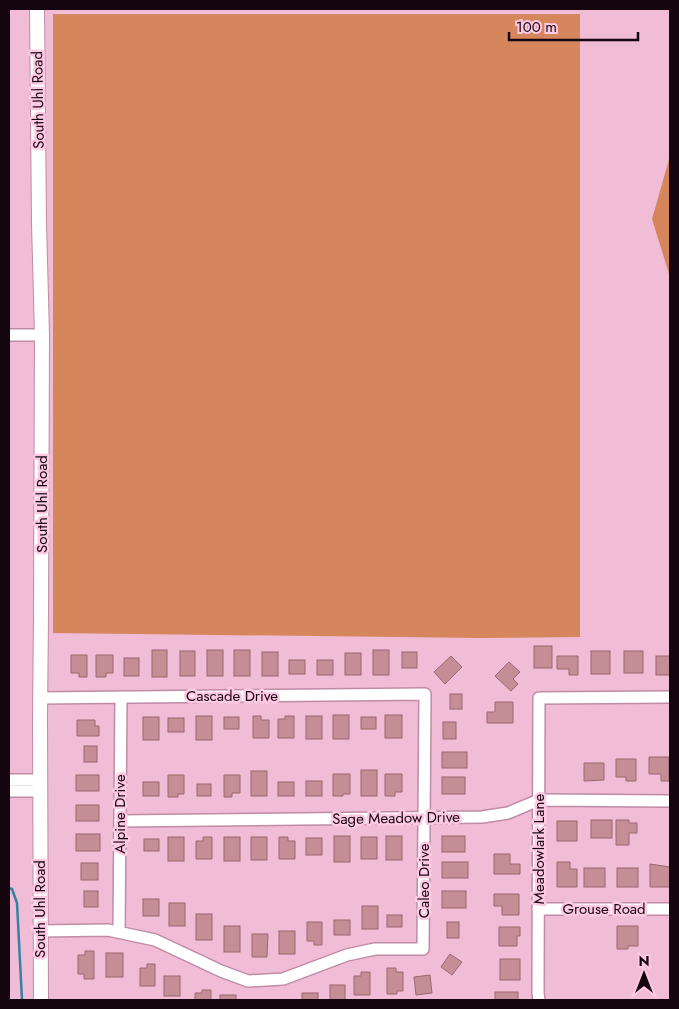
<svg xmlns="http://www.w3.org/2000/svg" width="679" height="1009" font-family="Jost,sans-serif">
	<rect width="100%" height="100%" fill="#f1bcd5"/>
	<g fill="#d5865c">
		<polygon points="53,14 580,14 580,637 480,638 53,633"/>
		<polygon points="670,156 670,277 652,219"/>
	</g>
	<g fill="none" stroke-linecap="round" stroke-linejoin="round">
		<polyline stroke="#3680a2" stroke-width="2.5" points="9,888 12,889 17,903 22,1000"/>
	</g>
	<g fill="#c58e97" stroke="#9a666f">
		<rect x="534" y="646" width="18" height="22"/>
		<rect x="152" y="650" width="15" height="27"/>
		<rect x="207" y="650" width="16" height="26"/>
		<rect x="234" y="650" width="16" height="26"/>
		<rect x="373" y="650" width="16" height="25"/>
		<rect x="180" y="651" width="15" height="25"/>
		<rect x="591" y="651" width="19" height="23"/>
		<rect x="624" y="651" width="19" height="22"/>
		<rect x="262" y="652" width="16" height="24"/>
		<rect x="402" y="652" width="15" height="16"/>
		<rect x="345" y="653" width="16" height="22"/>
		<polygon points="71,655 87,655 87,677 79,677 79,673 71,673"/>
		<polygon points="96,655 113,655 113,673 106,673 106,677 96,677"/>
		<polygon points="451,656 462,667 445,684 434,672"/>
		<polygon points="557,656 578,656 578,675 569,675 569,669 557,669"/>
		<rect x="656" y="656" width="14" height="19"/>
		<rect x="124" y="658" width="15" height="18"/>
		<rect x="289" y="660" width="16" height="14"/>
		<rect x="317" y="660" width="16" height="15"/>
		<polygon points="509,662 520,672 513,679 518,684 511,691 495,676"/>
		<rect x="450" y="694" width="12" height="15"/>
		<polygon points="495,702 513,702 513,723 487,723 487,712 495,712"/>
		<rect x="333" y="715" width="16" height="24"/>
		<rect x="385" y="715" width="17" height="23"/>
		<rect x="196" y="716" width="16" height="24"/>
		<polygon points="253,716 261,716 261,720 269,720 269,738 253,738"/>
		<polygon points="285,716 294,716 294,738 278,738 278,719 285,719"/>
		<rect x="306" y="716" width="16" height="23"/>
		<rect x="143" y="717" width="16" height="23"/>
		<rect x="224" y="717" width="15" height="12"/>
		<rect x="361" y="717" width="15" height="12"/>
		<rect x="168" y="718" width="16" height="14"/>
		<polygon points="77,720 95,720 95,726 99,726 99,736 77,736"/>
		<rect x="443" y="722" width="13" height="17"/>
		<rect x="84" y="746" width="13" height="16"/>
		<rect x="442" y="752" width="25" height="16"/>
		<polygon points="649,757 669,757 669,781 661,781 661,774 649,774"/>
		<polygon points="616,759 636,759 636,781 626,781 626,777 616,777"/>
		<polygon points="584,763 604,763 604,780 584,781"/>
		<rect x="361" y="770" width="16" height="26"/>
		<rect x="251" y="771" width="16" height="25"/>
		<polygon points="333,774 350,774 350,794 343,794 343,796 333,796"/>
		<polygon points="385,774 402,774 402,792 395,792 395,796 385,796"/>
		<rect x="76" y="775" width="23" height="16"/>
		<polygon points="168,775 184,775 184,794 178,794 178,797 168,797"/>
		<polygon points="224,775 240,775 240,793 232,793 232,797 224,797"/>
		<rect x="442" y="777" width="23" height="17"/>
		<rect x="306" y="781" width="16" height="15"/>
		<rect x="143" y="782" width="16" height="14"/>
		<rect x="278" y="782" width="16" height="14"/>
		<rect x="197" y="784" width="14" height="12"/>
		<rect x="76" y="805" width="23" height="16"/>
		<rect x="591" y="820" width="21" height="18"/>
		<polygon points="616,820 629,820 629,823 637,823 637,833 629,833 629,845 616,845"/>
		<rect x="557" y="821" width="20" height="20"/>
		<rect x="76" y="834" width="24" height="17"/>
		<rect x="334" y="836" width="16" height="26"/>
		<rect x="386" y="836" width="16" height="24"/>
		<rect x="442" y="836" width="23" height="16"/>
		<rect x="168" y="837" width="16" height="24"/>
		<polygon points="203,837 212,837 212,859 196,859 196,841 203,841"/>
		<rect x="224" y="837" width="16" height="24"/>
		<rect x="251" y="837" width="16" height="23"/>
		<polygon points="279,837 288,837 288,841 295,841 295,859 279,859"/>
		<rect x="361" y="837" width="16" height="22"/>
		<rect x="306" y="838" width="16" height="17"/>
		<rect x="144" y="839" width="15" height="12"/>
		<polygon points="494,854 510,854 510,864 520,864 520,874 494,874"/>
		<rect x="442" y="862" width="26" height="16"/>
		<polygon points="557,862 570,862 570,869 577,869 577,887 557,887"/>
		<rect x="81" y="863" width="17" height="17"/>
		<polygon points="650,864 670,867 670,887 650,887"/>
		<rect x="584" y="868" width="21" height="19"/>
		<rect x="617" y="868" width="21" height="19"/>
		<rect x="84" y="891" width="14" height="16"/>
		<rect x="442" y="891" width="24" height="17"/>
		<polygon points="494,894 519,894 519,915 502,915 502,906 494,906"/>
		<rect x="143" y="899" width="16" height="17"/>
		<rect x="169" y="903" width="16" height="23"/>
		<rect x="362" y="906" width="16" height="23"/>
		<rect x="196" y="914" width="16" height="26"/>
		<rect x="387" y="915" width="15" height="12"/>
		<rect x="334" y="920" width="16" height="15"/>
		<polygon points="307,922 322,922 322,945 314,945 314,941 307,941"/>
		<rect x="447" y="922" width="12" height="16"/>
		<rect x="224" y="926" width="16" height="26"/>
		<polygon points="617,926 638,926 638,946 628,946 628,949 617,949"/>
		<polygon points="499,927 520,927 520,936 517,936 517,946 499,946"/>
		<rect x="279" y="931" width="16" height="23"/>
		<polygon points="252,934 268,934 267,957 252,957"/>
		<polygon points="85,951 94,951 94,979 84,979 84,974 78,974 78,955 85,955"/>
		<rect x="106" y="953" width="17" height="24"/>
		<polygon points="450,954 462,962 452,975 441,967"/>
		<rect x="500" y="959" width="20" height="21"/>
		<polygon points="147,964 155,964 155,986 140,986 140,968 147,968"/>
		<polygon points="387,968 396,968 396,972 403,972 403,991 397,991 397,994 387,994"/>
		<polygon points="361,972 370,972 370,995 354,995 354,976 361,976"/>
		<polygon points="430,975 432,993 416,995 414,977"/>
		<rect x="164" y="976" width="16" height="20"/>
		<rect x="330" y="985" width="15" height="15"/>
		<polygon points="202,990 211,990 211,1000 195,1000 195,993 202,993"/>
		<rect x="495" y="992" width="23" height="8"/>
		<rect x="302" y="993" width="16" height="7"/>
		<rect x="220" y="995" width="16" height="5"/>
	</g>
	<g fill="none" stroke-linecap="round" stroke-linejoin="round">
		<defs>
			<g id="minor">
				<polyline points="9,335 42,335"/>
				<polyline points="40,698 425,694 423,949 375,949 347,955 283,979 248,981 221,971 155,940 108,930 40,931"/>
				<polyline points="9,780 40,780"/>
				<polyline points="9,791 40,791"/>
				<polyline points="120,821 482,817 508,813 539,800 670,801"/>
				<polyline points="538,909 670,909"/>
				<polyline points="119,932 121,697"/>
				<polyline points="539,1000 538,993 539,698 670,697"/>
			</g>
			<polyline id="major" points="37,9 39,223 42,335 41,616 40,716 41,1000"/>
		</defs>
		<use href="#minor" stroke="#be8ca4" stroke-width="14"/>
		<use href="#major" stroke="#be8ca4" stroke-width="16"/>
		<use href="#minor" stroke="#fff" stroke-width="11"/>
		<use href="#major" stroke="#fff" stroke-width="14"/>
	</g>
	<g text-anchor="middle" stroke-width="5" stroke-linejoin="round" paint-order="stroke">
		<g font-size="15" fill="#15050e" stroke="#fec9e3">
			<text transform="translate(38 100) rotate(-91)" y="5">South Uhl Road</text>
			<text transform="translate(42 504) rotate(-90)" y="5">South Uhl Road</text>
			<text x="232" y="701">Cascade Drive</text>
			<text transform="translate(120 814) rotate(-90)" y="5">Alpine Drive</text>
			<text transform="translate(396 818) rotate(-1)" y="5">Sage Meadow Drive</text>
			<text transform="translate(539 849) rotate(-90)" y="5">Meadowlark Lane</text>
			<text transform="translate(424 881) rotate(-90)" y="5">Caleo Drive</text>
			<text transform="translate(40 909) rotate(-90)" y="5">South Uhl Road</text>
			<text x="604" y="914">Grouse Road</text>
		</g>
	</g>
	<rect width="679" height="1009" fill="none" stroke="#15050e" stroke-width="20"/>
	<g transform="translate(644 974)" stroke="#fec9e3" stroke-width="4" paint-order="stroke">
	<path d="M0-4L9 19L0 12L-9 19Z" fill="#15050e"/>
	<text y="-8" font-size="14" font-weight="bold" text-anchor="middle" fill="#15050e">N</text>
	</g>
	<path d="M509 32v8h129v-8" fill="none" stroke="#15050e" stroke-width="2.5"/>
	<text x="516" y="32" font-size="15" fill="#15050e" stroke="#fec9e3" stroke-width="4" paint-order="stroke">100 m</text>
</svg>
